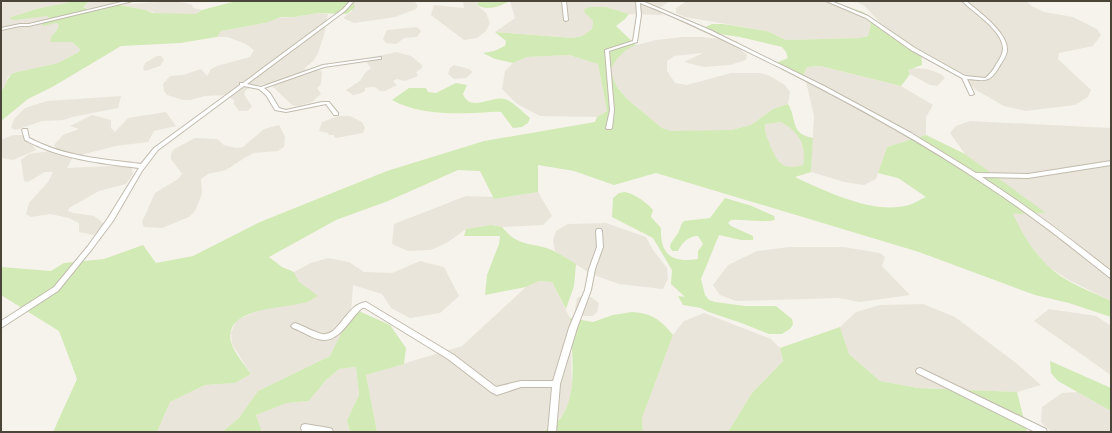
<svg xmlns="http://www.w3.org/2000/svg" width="1112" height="433" font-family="Figtree,sans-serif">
	<rect width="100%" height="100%" fill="#f6f3ec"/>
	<g fill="#eae5da">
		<polygon points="14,1 75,1 36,9 11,17 47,16 49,18 42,24 56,23 59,25 57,30 51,37 55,42 72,42 80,49 79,52 58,63 13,73 8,77 5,87 1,91 1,3"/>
		<polygon points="89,1 130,1 130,4 171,1 186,3 192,5 193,8 202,10 196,14 164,15 118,4 92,9 83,7"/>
		<polygon points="339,1 414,1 418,6 416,9 395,17 354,23 343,18 352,11 348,2"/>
		<polygon points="463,1 479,1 477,5 486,13 490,23 486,31 477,38 464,40 431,15 434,5 464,8"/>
		<polygon points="510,1 670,1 661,7 662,15 629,14 606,7 585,13 593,21 592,29 582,36 573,38 495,32 515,18"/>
		<polygon points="687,1 826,1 849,7 861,13 871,24 868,36 859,38 786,40 767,31 685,17 676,13 676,8"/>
		<polygon points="855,1 1026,1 1033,7 1044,12 1073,17 1097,29 1101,35 1093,46 1059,53 1058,59 1091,90 1088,97 1075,105 1025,111 1004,106 976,90 955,71 907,43 879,22 866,7"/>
		<polygon points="318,13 328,14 324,35 318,53 314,60 304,69 322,71 321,84 317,88 321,94 312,102 298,106 292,105 272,86 266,84 258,85 246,90 244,94 252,107 247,111 239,111 234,104 234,100 226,95 205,96 190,100 183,100 167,95 164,91 163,84 170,76 183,75 201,69 207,76 211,69 217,66 250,57 254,50 246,44 227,37 217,37 221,31 265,23 274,18 294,17"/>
		<polygon points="417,27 421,31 417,37 404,38 396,44 386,43 383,39 387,30"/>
		<polygon points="682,37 703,37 737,41 741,50 747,55 746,60 730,65 704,67 684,62 703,53 674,56 667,61 667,71 675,83 687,85 731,73 760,73 770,76 785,85 790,92 788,104 773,109 751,125 731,130 695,132 671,131 662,128 627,99 617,87 610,70 619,55 629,47 656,40"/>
		<polygon points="396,52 411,56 422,65 422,68 416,72 418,76 405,81 397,79 393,81 397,85 385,91 380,91 375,87 370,87 365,88 365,91 359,94 353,95 346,90 360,81 365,73 371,68 367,63 370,58"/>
		<polygon points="569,55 598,64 607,111 597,117 540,116 517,104 502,89 505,71 513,63 527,57"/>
		<polygon points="157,56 161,56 164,60 160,66 145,71 143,69 145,63"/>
		<polygon points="454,65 469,69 473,72 466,78 454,79 448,74 450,68"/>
		<polygon points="820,66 901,86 933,105 926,117 926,135 887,147 876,179 864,185 844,182 811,172 814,116 804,73 807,67"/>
		<polygon points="912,68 927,69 941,74 945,78 937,86 930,85 910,74 908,70"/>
		<polygon points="121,96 118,108 72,117 64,120 42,121 16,130 11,128 14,119 25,108 47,101"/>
		<polygon points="166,112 176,126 154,131 148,142 116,146 73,157 67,168 131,165 133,174 126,184 99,191 69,208 68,211 74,213 94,216 103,223 101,229 93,235 79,232 79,223 69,218 50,214 31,217 26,214 29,203 48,182 53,172 45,172 28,182 24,181 21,160 29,154 57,150 54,145 63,135 79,129 70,126 92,115 111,120 111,128 115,132 128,118"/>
		<polygon points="339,116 350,116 362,122 365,128 363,133 336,138 334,137 334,135 329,135 328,133 319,131 322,122"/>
		<polygon points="970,121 1111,128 1111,301 1069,280 1047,266 1025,239 1012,214 1045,213 965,154 950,133 956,126"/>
		<polygon points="781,122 791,127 800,139 805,154 803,165 792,168 780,164 774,157 764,131 765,124"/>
		<polygon points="279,125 285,137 284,147 278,151 254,153 246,157 226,170 208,174 201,179 202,194 195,211 189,217 162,228 144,227 142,222 155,193 178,179 182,174 171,159 171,154 174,149 195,138 217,139 224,145 236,148 243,147 264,129"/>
		<polygon points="13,135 24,135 36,150 13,160 1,158 1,140"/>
		<polygon points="538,192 552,216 543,225 502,227 491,225 466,229 448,242 431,250 408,251 392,244 394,224 466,196 493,197 494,199"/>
		<polygon points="606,223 646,237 653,250 667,268 668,279 663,289 619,284 591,274 555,251 553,240 556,231 568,224"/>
		<polygon points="789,247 844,247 880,253 885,257 882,266 910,295 860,302 839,298 736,301 720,295 713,285 728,265 757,251"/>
		<polygon points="328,258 349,262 364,272 392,273 420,261 444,267 459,296 440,313 410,318 391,308 382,294 353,285 351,313 330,356 258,391 239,418 222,432 157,432 170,402 205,385 235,383 251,374 232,344 231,332 237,320 265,308 307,302 317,297 297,281 294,272 311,263"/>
		<polygon points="539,281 552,282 570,318 572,385 569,402 562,416 543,432 377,432 366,375 462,346 526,287"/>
		<polygon points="583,295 591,297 599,303 597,312 593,316 584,316 575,309 577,298"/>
		<polygon points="923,304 955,317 1016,363 1041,385 1017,392 918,388 880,381 849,354 840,327 856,312 880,305"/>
		<polygon points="1049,309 1096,316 1111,326 1111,375 1034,321"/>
		<polygon points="704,313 771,339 780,348 783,361 752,393 728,432 643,432 642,418 673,335 684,321"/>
		<polygon points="356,367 359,395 347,420 350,432 262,432 256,415 287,403 309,401 326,380 339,369"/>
		<polygon points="1078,392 1111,411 1111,432 1051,432 1041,422 1042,407 1062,393"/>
	</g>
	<g fill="#d2eab5" fill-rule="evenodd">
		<path d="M 75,1 L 89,1 L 83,7 L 88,9 L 115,4 L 145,10 L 152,13 L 196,14 L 202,10 L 236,1 L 339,1 L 354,3 L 355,7 L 347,14 L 318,13 L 294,17 L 281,17 L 265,23 L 221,31 L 217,37 L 180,43 L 121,46 L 54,86 L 28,99 L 1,121 L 1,91 C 7,86 6,78 13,73 L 58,63 L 79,52 L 80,49 L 72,42 L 50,42 L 51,37 L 57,30 L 59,25 L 56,23 L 43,26 L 42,24 L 49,18 L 47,16 L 15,20 L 10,19 L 11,17 L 36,9 Z"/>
		<path d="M 479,1 L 509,1 C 500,7 486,11 477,5 Z"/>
		<path d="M 591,7 L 606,7 L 629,14 L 625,19 L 616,26 L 636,45 C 622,50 617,59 610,70 L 617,87 L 627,99 L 662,128 L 671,131 L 731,130 L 751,125 L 773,109 L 788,104 C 798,121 789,133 813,138 L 811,172 L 795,177 C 827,192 874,215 909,205 C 915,203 921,199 926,197 L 898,178 L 878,173 L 887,147 L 926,135 L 965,154 L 1046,213 L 1013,214 C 1022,233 1032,250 1047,265 C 1064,282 1090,291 1111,301 L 1111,317 L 1069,303 L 1035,295 L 919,252 L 656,173 L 614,185 L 574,171 L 538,165 L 538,192 L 494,199 L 480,171 L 458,170 L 388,201 L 336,220 L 269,257 L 282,267 L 294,272 L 298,281 L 318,296 C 314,298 310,301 307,302 C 286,309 223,306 231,342 C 234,353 245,365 251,374 L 235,383 L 205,385 L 170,402 L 157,432 L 53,432 L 77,379 L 59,331 L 1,295 L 1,267 L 51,271 L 64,263 L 104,259 L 143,245 L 156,263 L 193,256 L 260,222 L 387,171 L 484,141 L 595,122 L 597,117 L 607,111 L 598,64 L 569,55 L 527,57 L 513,63 L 495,59 L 483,53 L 494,51 L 505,46 L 506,41 L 495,32 L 573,38 L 582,36 L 592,29 L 593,21 L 585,13 L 584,9 ZM 781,122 C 798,131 807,145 803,165 C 783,171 777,163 770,145 C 767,137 764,132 765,124 Z"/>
		<polygon points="849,7 863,12 921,51 922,65 908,70 910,74 901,86 820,66 807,67 804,73 805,77 787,72 776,63 788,58 786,52 782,47 740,37 713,33 703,28 712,24 723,24 767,31 786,40 859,38 868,36 871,24 861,13"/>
		<path d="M 456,83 L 467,85 L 463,94 C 470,113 492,95 505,99 C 514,102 522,112 530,118 L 528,123 L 522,127 L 513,128 L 501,112 C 491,111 483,113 473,113 C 447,114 415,113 392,100 L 409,88 L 426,88 L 428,92 L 436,93 Z"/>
		<path d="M 625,192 C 635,194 646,202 653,210 L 651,217 L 661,228 C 660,255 672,263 698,259 L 698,251 L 703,244 L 698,236 C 688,236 682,243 678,251 L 672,251 L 670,247 C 671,240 677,237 679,231 C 681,227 680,225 684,221 L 710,218 L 725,198 L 752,206 L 774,216 L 775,220 C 761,223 746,219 731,220 L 728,223 L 731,226 L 753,236 L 753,240 L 741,240 L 719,235 L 701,279 L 705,295 L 709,300 L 715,302 L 745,306 L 776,306 L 792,319 L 793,324 L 791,328 L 782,334 L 769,334 L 744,324 L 706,311 L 701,308 L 683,305 L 678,296 L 685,297 L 671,284 L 672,270 L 653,238 L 612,217 L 613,198 L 619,193 Z"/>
		<path d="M 491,225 L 502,227 C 520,249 532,241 554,251 C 562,255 569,260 576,264 L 574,286 L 566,309 L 552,282 L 539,281 L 526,287 L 485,295 L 487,275 L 499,244 L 500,236 L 464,236 L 466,229 Z"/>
		<polygon points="352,308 390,325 406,348 404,364 366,375 377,432 350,432 347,420 359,395 356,367 339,369 326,380 309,401 287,403 256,415 262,432 222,432 239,418 258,391 330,356 351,313"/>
		<path d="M 632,312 C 652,313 661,320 673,335 L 642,418 L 643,432 L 543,432 C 549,427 558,422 562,416 C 579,391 571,347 570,318 L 593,322 L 613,315 Z"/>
		<polygon points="840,327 849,354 880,381 918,388 1017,392 1027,432 728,432 752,393 783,361 780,348"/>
		<polygon points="1050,361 1111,388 1111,411 1058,381 1051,373"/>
	</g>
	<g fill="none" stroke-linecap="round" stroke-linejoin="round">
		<defs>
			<g id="street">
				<polygon points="126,1 133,1 29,26 20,26 1,30 1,28 20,24 29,24"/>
				<path d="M 350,1 L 354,1 L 345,11 L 247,84 L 261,87 L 323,65 L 381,57 L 381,59 L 379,59 L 324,67 L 264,88 L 270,93 L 279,108 L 286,110 L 322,102 L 329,102 L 338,113 L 338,115 L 334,115 L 326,104 L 286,112 L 275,110 L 266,95 L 259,89 L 244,86 L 158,150 L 142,171 L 113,221 L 92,249 L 58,291 L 1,328 L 1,321 L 54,287 L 88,246 L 108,218 L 139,168 C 99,163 61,159 25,140 L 22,130 L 23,129 L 27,129 L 29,138 C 65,157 102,159 141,164 L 154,148 L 240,85 L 240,83 L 243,83 L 343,9 Z"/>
				<polygon points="562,1 566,1 568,20 566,21 564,20"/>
				<path d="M 636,1 L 642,1 L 710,30 L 824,86 L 911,133 L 976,173 L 1028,174 L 1111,161 L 1111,165 L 1028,178 L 982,177 C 1027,206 1069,238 1111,271 L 1111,278 L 1109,277 C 1070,246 1031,215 990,188 C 924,143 854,105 783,69 C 736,46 689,22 640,3 L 641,15 L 637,42 L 609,51 L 614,110 L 612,128 L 611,129 L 607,129 L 606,128 L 610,110 L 605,50 L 633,41 L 637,15 Z"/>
				<path d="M 826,1 L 831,1 L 868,16 L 915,48 L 965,76 L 985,78 C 991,74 994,68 997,63 C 1000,59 1003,53 1003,48 C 1002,30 974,13 962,1 L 966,1 C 978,11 1009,33 1007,51 C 1006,57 1002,62 999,67 C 989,84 985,80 967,79 L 974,94 L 972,95 L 970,95 L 962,78 L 911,50 L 866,18 Z"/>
				<path d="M 597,229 L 601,229 L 602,231 L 603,247 L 595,269 L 591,290 L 577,328 L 560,384 L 556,432 L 548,432 L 552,387 L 521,387 L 497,395 L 491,392 L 448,359 L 365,308 L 362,308 L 359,311 C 349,321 339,341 323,340 C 312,339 302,331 293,328 L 291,326 L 293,324 L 295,323 C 304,326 313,332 322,334 C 339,337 346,304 366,302 L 454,355 L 496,387 L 521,381 L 553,381 L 569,328 L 585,290 L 589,269 L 597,247 L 596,231 Z"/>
				<polygon points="920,368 1046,429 1047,432 1035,432 917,373 916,371 917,369"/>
				<polygon points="305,424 329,428 332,429 333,432 305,432 302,431 301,428 302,425"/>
			</g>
		</defs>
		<use href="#street" stroke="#c2bbae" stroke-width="2"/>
		<use href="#street" fill="#fff" fill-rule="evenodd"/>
	</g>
	<rect width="1112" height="433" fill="none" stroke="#4b4439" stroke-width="4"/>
</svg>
